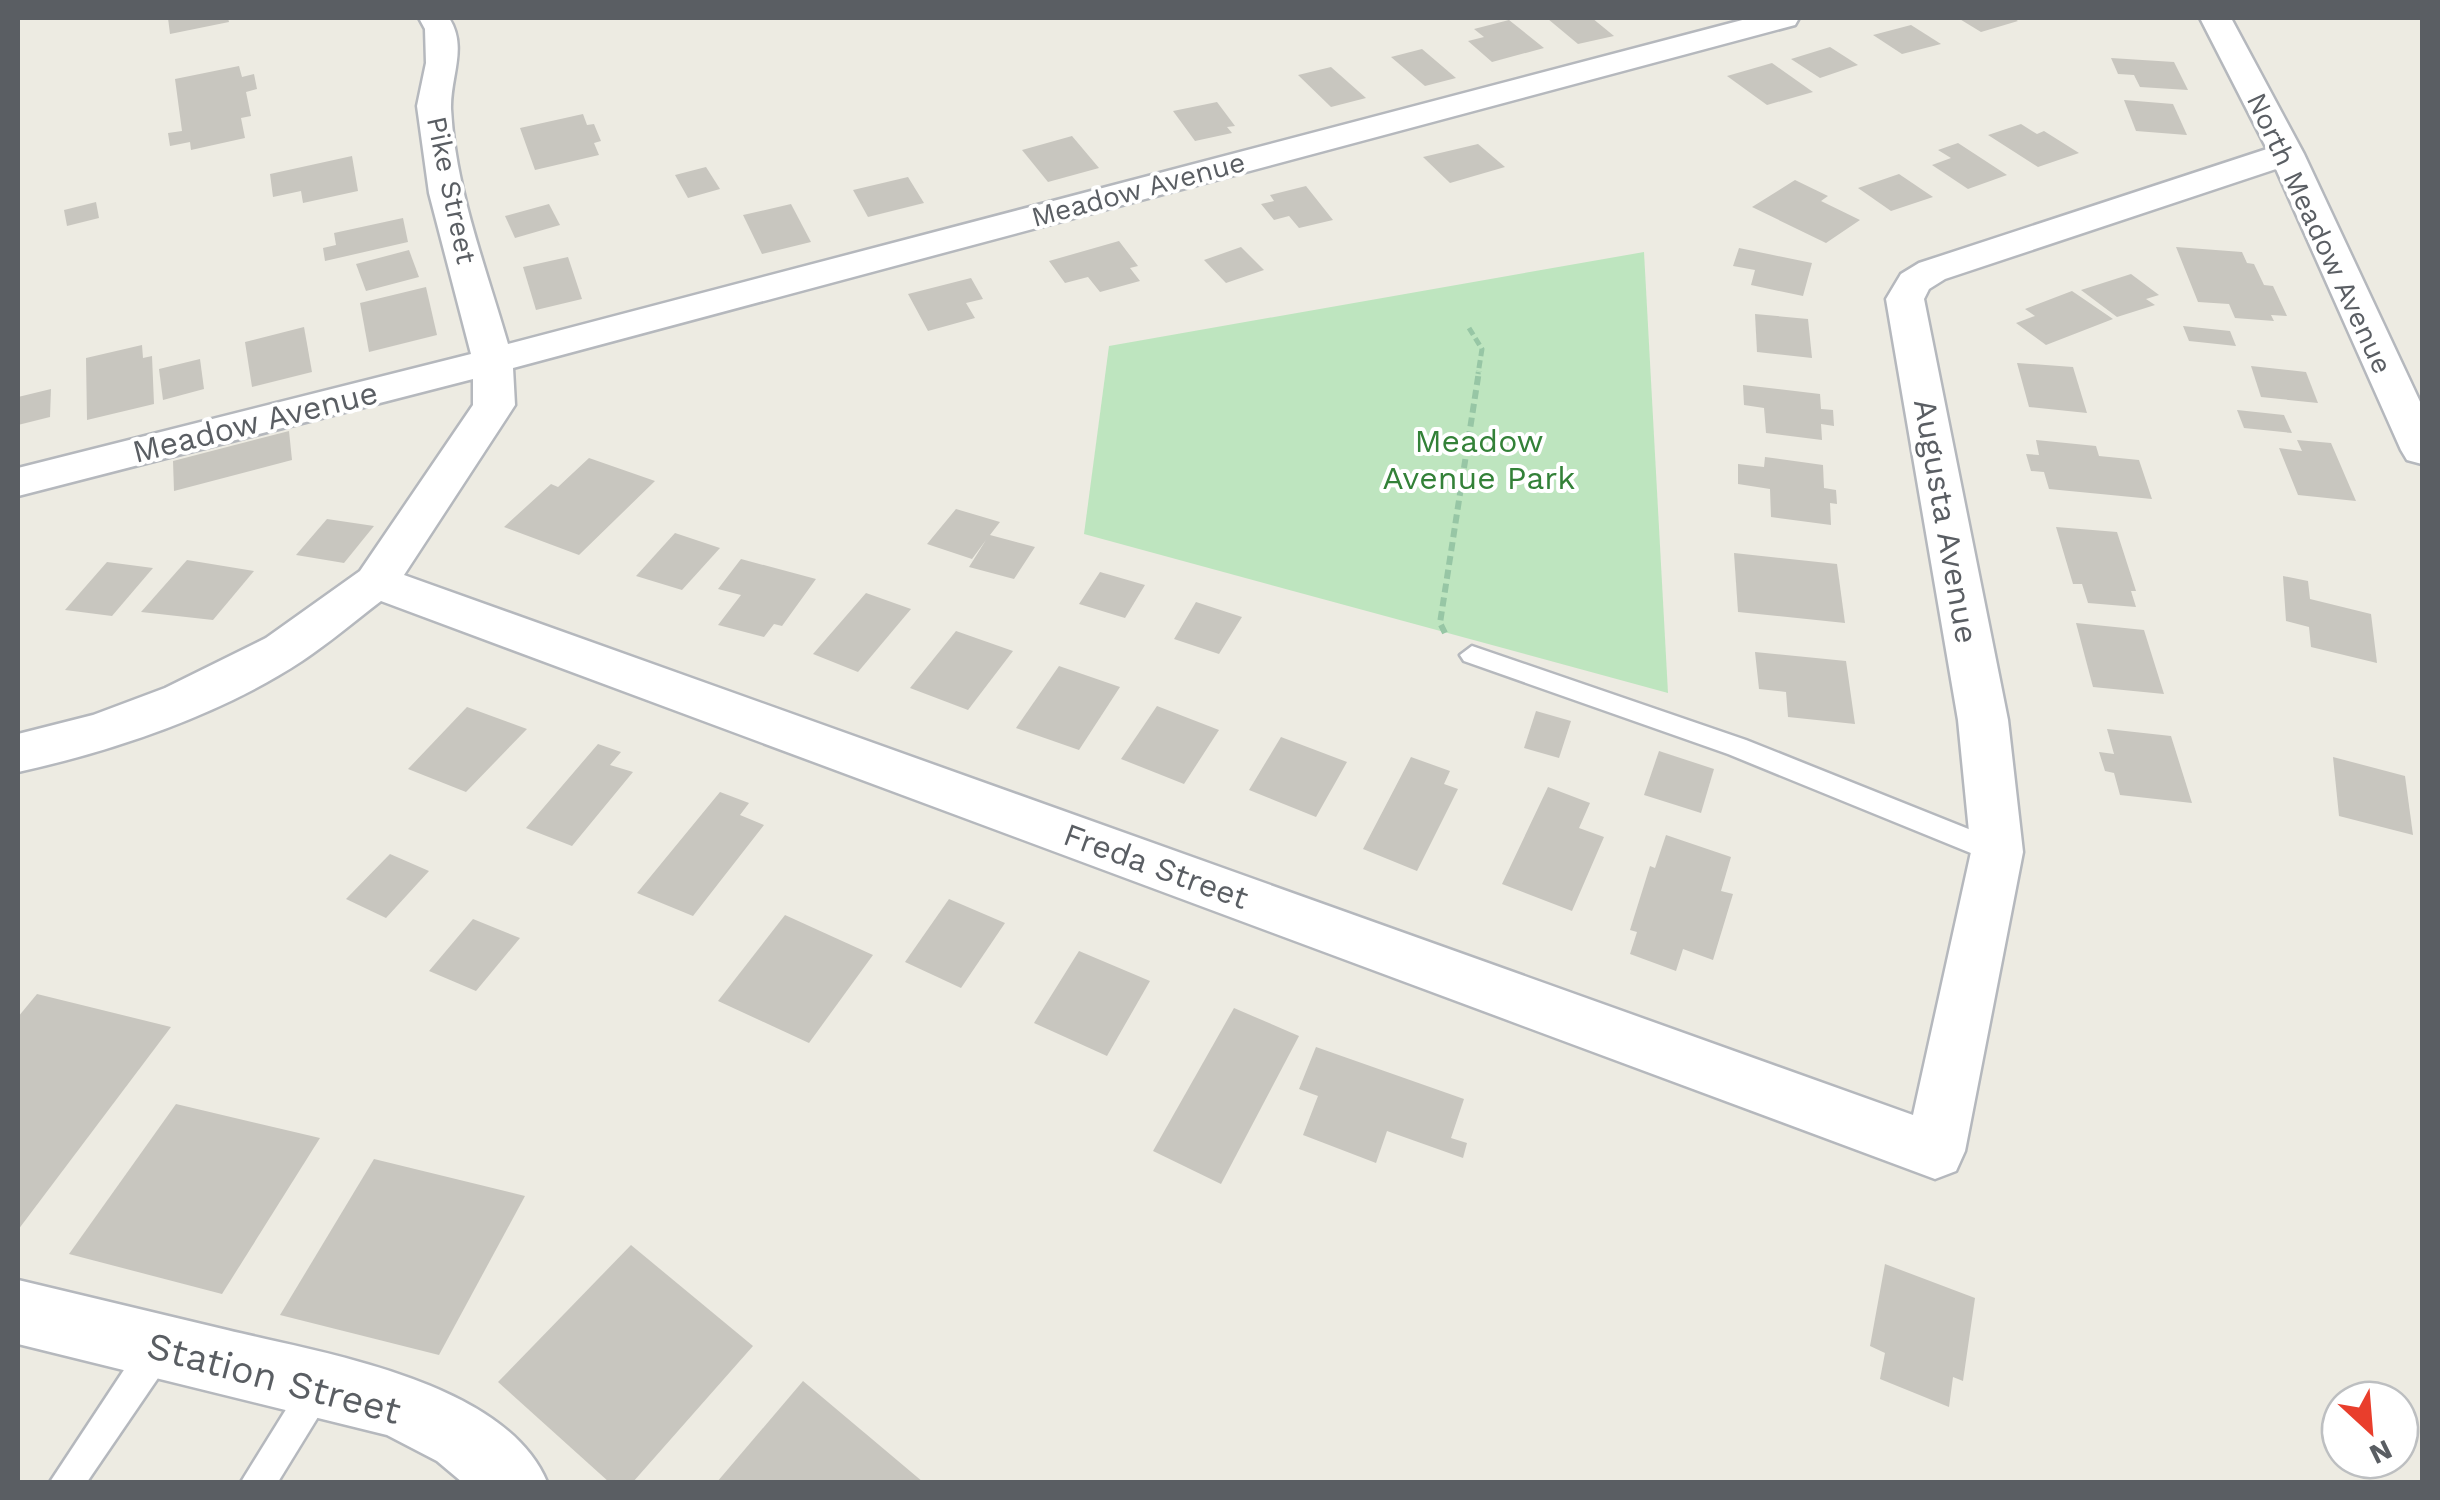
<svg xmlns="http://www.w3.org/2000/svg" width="2440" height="1500" font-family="'Work Sans',sans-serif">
	<rect width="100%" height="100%" fill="#edebe2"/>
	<polygon fill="#bee5bf" points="1644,252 1668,693 1084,534 1109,346"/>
	<g fill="#c8c6bf">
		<polygon points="168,18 228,18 229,22 170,34"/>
		<polygon points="1556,18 1592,18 1614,36 1578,44 1548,19"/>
		<polygon points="1958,18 2013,18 2018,21 1981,32"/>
		<polygon points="1509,20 1544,48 1492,62 1468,41 1484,37 1474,29"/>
		<polygon points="1911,25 1941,44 1902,54 1873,35"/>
		<polygon points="1830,47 1858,65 1820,78 1791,59"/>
		<polygon points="1422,49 1456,78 1425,86 1391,57"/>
		<polygon points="2111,58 2174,62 2188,90 2140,87 2134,75 2118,74"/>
		<polygon points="1772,63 1813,92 1767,105 1727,76"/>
		<polygon points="239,66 242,77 254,74 257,89 246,92 251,116 241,118 245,138 191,150 190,142 170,146 168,133 182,131 175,79"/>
		<polygon points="1331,67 1366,98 1331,107 1298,75"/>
		<polygon points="2124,100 2173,104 2187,135 2136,131"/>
		<polygon points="1217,102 1235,126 1227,127 1232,133 1195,141 1173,111"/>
		<polygon points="583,114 587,125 594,124 601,141 594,143 599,155 535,170 520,128"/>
		<polygon points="2021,124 2037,134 2044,131 2079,153 2038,167 1988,135"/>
		<polygon points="1072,136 1099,168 1048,182 1022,150"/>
		<polygon points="1958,143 2007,175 1968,189 1932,165 1951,158 1938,150"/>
		<polygon points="1478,144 1505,167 1450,183 1423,157"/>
		<polygon points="352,156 358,191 303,203 301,191 273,197 270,174"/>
		<polygon points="706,167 720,189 688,198 675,175"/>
		<polygon points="1899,174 1933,197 1891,211 1858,188"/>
		<polygon points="908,177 924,203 868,217 853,190"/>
		<polygon points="1795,180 1828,196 1821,201 1860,220 1826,243 1752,207"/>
		<polygon points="1306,186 1333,220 1299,228 1289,216 1274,220 1261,204 1274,201 1270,195"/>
		<polygon points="96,202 99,218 67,226 64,210"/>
		<polygon points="549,204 560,225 515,238 505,216"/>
		<polygon points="791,204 811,242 762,254 743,215"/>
		<polygon points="403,218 408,242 325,261 323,248 336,245 334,233"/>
		<polygon points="1119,241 1138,266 1130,268 1140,281 1100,292 1088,277 1065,283 1049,261"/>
		<polygon points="1241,247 1264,270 1226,283 1204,260"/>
		<polygon points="2176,247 2242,252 2247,263 2254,264 2264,285 2273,286 2287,316 2271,315 2274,321 2235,318 2229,304 2198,302"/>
		<polygon points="1739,248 1812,263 1803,296 1751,285 1755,270 1733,266"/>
		<polygon points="409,250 419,277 366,291 356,264"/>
		<polygon points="568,257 582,299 536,310 523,267"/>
		<polygon points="2131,274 2159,295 2146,299 2155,305 2117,317 2081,290"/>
		<polygon points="971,278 983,299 966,303 975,318 928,331 908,294"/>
		<polygon points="426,287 437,335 369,352 360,303"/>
		<polygon points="2072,291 2113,319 2046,345 2016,323 2035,316 2025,309"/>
		<polygon points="1755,314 1808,319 1812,358 1757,352"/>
		<polygon points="2183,326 2230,331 2236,346 2189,341"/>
		<polygon points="304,327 312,372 252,387 245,342"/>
		<polygon points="142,345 143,358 152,356 154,404 87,420 86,358"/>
		<polygon points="200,359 204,389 163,400 159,369"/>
		<polygon points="2017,363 2073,367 2087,413 2029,407"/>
		<polygon points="2251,366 2306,372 2318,403 2261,397"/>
		<polygon points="1743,385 1820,394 1821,409 1833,410 1834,426 1821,424 1822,440 1766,433 1764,408 1744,405"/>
		<polygon points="51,389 50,417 18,425 18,397"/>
		<polygon points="2237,410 2284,415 2292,433 2244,428"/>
		<polygon points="289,431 292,460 174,491 173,461"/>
		<polygon points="2036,440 2096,446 2099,456 2139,460 2152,499 2049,489 2044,472 2031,471 2026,454 2039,455"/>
		<polygon points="2297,440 2331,443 2356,501 2298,495 2279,448 2302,451"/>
		<polygon points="1765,457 1823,465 1824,488 1836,490 1837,504 1830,503 1831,525 1771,517 1770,489 1738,484 1738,464 1764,467"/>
		<polygon points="589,458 655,481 579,555 504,527 551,484 558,487"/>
		<polygon points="956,509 1000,522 990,535 1035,547 1014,579 969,567 986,540 972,559 927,544"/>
		<polygon points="327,519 374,526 344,563 296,555"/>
		<polygon points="2056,527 2117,532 2136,591 2131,591 2136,607 2088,603 2082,584 2073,584"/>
		<polygon points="675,533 720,548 682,590 636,576"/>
		<polygon points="1734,553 1837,564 1845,623 1738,612"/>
		<polygon points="741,559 816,579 782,626 774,624 764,637 718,625 741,595 718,589"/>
		<polygon points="187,560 254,571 213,620 141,612"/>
		<polygon points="107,562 153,568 112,616 65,610"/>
		<polygon points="1100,572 1145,585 1125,618 1079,604"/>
		<polygon points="2283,576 2308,581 2310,599 2371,614 2377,663 2311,647 2309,627 2286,621"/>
		<polygon points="866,593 911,609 858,672 813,654"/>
		<polygon points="1196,602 1242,617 1219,654 1174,639"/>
		<polygon points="2076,623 2144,630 2164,694 2093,687"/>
		<polygon points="956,631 1013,651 968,710 910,688"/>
		<polygon points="1755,652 1846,661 1855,724 1788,717 1786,692 1759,689"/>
		<polygon points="1059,666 1120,687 1079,750 1016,728"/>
		<polygon points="1157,706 1219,730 1184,784 1121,759"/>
		<polygon points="467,707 527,729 466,792 408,769"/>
		<polygon points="1536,711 1571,721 1559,758 1524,748"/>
		<polygon points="2107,729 2171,736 2192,803 2120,795 2114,773 2105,771 2099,752 2114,754"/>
		<polygon points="1281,737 1347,762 1316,817 1249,790"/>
		<polygon points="598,744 621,752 610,765 633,772 572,846 526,828"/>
		<polygon points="1659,751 1714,769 1701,813 1644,795"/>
		<polygon points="1411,757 1450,771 1444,784 1458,789 1417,871 1363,849"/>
		<polygon points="2333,757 2405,776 2413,835 2339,816"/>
		<polygon points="1548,787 1590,803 1579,828 1604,837 1572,911 1502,884"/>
		<polygon points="720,792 749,803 740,815 764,825 693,916 637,893"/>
		<polygon points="1666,835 1731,857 1721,891 1733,894 1713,960 1683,949 1676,971 1630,954 1637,932 1630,930 1650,866 1655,868"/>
		<polygon points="390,854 429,871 386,918 346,899"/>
		<polygon points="949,899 1005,923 961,988 905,962"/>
		<polygon points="785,915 873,955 809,1043 718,1001"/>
		<polygon points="473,919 520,938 476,991 429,971"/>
		<polygon points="1079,951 1150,981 1107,1056 1034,1023"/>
		<polygon points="37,994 171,1027 18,1230 18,1017"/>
		<polygon points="1234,1008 1299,1036 1221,1184 1153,1151"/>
		<polygon points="1316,1047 1464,1099 1451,1138 1467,1143 1463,1158 1387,1131 1376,1163 1303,1135 1318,1096 1299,1089"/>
		<polygon points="176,1104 320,1138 222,1294 69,1254"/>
		<polygon points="374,1159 525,1196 439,1355 280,1315"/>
		<polygon points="631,1245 753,1346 633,1482 609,1482 498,1382"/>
		<polygon points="1885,1264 1975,1298 1963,1381 1953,1377 1949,1407 1880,1379 1885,1353 1870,1346"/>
		<polygon points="803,1381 923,1482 717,1482"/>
	</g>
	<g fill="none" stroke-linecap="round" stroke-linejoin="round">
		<defs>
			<g id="lane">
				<polygon points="1472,646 1746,740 2006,844 2010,852 2006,860 1997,863 1988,860 1728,754 1464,661 1460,655"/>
				<polygon points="159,1331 171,1335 175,1347 171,1359 87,1482 50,1482 147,1335"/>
				<polygon points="320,1369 332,1374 337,1386 278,1482 241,1482 308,1374"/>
			</g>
			<g id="street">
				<path d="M 419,18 L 449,18 C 468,47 450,77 451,109 C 455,188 486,268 508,344 L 1750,18 L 1799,18 L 1795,25 L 513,368 L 515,405 L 404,575 L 1913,1115 L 1971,852 L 1958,720 L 1886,299 L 1901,274 L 1919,263 L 2267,149 L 2200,18 L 2231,18 L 2304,154 L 2422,406 L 2422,464 L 2407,460 L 2401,450 L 2276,169 L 1945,279 L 1929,289 L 1924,299 L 2008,720 L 2023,852 L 1965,1151 L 1956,1171 L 1935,1179 L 381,601 C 355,621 329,643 302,661 C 220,715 113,751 18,772 L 18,734 L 93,715 L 165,688 L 266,638 L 360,571 L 473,405 L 473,379 L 18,496 L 18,468 L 471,354 L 429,193 L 417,106 L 426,63 L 425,29 Z"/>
				<path d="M 18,1280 C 88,1297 157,1313 227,1330 C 322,1353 505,1381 547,1482 L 462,1482 L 437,1461 L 387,1435 L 18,1344 Z"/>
			</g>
		</defs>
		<use href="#lane" stroke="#b5b8bd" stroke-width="5"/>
		<use href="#street" stroke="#b5b8bd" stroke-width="5"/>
		<polyline stroke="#97c6a5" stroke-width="5" stroke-dasharray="8 4" stroke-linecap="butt" points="1469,328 1482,349 1478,374"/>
		<polyline stroke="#97c6a5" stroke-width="6" stroke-dasharray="9 5" stroke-linecap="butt" points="1445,633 1440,623 1479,371"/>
		<use href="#lane" fill="#fff" fill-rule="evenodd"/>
		<use href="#street" fill="#fff" fill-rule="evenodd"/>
	</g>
	<g text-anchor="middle" stroke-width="8" stroke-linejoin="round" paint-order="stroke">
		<g font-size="28" fill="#5a5e63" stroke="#fff">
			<text transform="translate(1138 189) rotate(-15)" y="10">Meadow Avenue</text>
			<text transform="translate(452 190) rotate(78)" y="10">Pike Street</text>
			<text transform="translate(2320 233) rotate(65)" y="10">North Meadow Avenue</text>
		</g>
		<g font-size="32" fill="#5a5e63" stroke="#fff">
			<text transform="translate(255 422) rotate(-14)" y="11">Meadow Avenue</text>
			<text transform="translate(1946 521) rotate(80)" y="11">Augusta Avenue</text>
			<text transform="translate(1156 866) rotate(20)" y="11">Freda Street</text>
		</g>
		<g font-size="32" fill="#338138" stroke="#fff">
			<text x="1479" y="452">Meadow<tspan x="1479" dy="37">Avenue Park</tspan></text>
		</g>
		<g font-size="38" fill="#5a5e63" stroke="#fff">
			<text transform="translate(274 1378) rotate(15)" y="13">Station Street</text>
		</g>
	</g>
	<rect width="2440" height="1500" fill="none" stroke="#5a5e63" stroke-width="40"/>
	<g transform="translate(2370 1430) rotate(154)"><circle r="48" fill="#ffffff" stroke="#bdbfc1" stroke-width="2.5"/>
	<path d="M0-8L18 38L0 25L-18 38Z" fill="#e93e2c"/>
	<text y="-15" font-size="28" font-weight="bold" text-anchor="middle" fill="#5a5e63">N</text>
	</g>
</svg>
